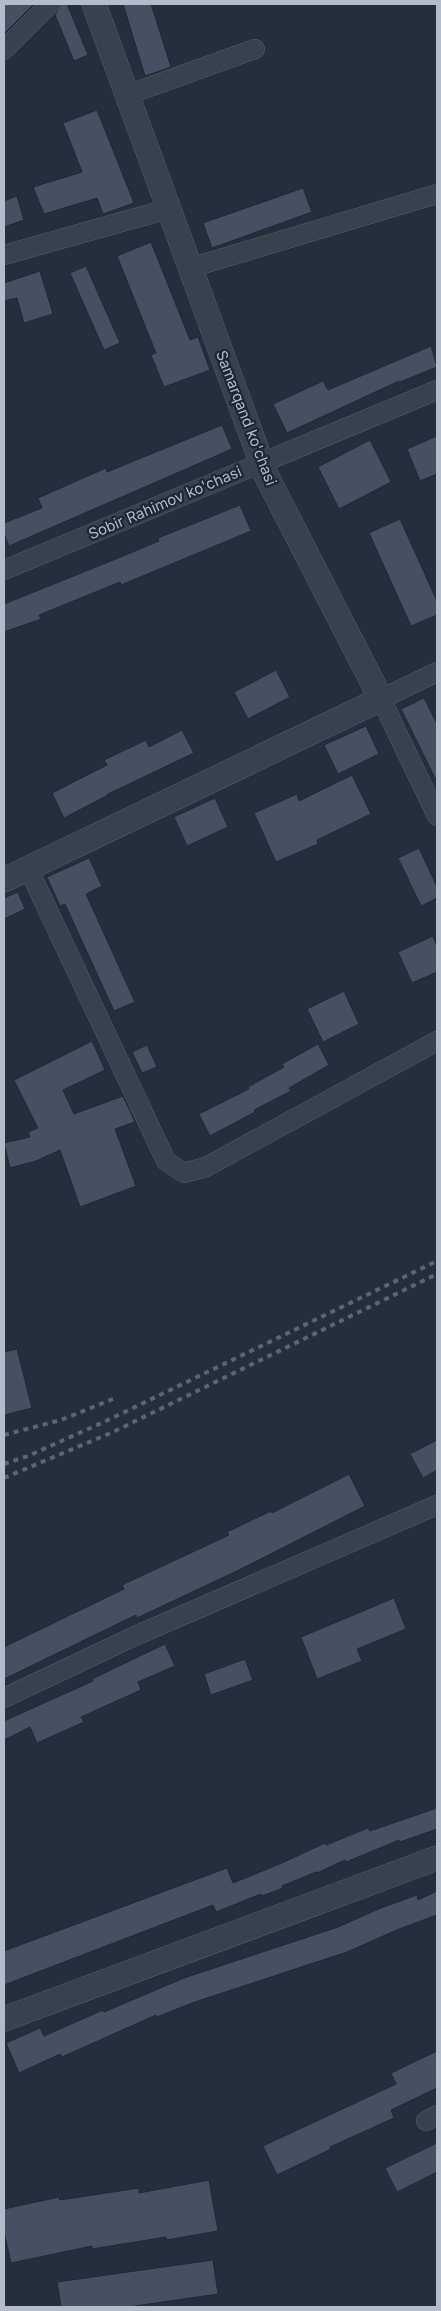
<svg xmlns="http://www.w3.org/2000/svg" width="441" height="2311" font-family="Inter,sans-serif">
	<rect width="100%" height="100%" fill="#242f3e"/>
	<g fill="#455162" stroke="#1f2835">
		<polygon points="4,4 34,4 4,34"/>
		<polygon points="61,4 67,4 88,55 74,61 55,15"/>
		<polygon points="123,4 151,4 171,67 145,76"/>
		<polygon points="97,110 134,203 103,214 97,198 44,214 33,187 82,172 63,123"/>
		<polygon points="303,188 312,212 212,248 203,223"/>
		<polygon points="17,196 24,220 4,227 4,201"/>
		<polygon points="151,242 190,340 198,337 210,370 164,387 151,355 156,353 117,256"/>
		<polygon points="86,266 120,343 104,350 70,273"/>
		<polygon points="40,271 53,314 24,323 17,298 4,301 4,283"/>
		<polygon points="431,346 437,367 400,382 399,381 287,433 273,404 323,381 328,390"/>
		<polygon points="222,425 232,449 9,546 4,534 4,523 42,508 38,498 106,468 107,472"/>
		<polygon points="437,436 437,474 420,481 407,449"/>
		<polygon points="370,440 391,482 339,509 318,467"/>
		<polygon points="240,505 251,531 121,585 120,582 39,615 41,619 4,632 4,604 111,561 159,541 158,538"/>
		<polygon points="400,519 437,601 437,615 411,626 369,533"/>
		<polygon points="276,670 290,697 248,719 234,692"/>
		<polygon points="424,698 437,724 437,782 401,709"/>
		<polygon points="366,726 379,754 338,774 324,745"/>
		<polygon points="182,730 194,753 108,794 108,795 64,818 52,793 107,765 104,760 146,740 149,747"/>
		<polygon points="352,775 371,814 317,840 318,844 276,862 254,813 297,794 299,801"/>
		<polygon points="215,798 228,827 187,846 174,817"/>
		<polygon points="419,848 437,887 437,898 421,906 398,858"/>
		<polygon points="89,858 102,886 86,894 135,1002 114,1011 65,904 60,906 47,877"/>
		<polygon points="18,892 25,909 4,919 4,898"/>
		<polygon points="433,936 437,947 437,972 412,983 398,952"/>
		<polygon points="344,991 359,1024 323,1042 307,1009"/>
		<polygon points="92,1041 105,1070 63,1090 74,1114 123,1096 135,1122 115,1129 136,1186 80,1207 60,1150 36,1161 10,1168 4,1143 30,1137 28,1132 38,1128 14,1080"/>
		<polygon points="318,1044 329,1065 289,1088 291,1091 254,1110 255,1112 210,1136 199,1114 249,1089 248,1087 284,1067 282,1064"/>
		<polygon points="147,1045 157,1067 142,1073 132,1052"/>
		<polygon points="17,1349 32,1408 4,1415 4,1352"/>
		<polygon points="437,1440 437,1470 423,1478 410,1454"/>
		<polygon points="349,1474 365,1506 239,1570 137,1618 136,1615 4,1679 4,1647 124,1589 122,1585 229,1535 227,1532 271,1511 272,1513"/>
		<polygon points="394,1598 406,1629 357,1649 362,1661 317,1679 301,1637"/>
		<polygon points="165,1644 175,1666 138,1682 141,1690 81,1717 84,1722 37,1743 30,1727 4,1740 4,1721 93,1681 92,1679"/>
		<polygon points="245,1659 253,1680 211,1695 204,1674"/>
		<polygon points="437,1808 437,1829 400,1842 399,1840 346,1862 345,1860 317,1873 316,1872 282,1886 283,1888 262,1896 261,1894 216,1912 213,1905 4,1985 4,1951 227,1868 233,1883 282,1863 325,1843 326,1845 368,1828 370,1831"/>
		<polygon points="437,1891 437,1915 399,1929 347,1952 192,2003 157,2017 156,2015 62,2057 60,2054 19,2073 6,2043 40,2028 44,2036 103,2010 104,2012 184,1978 338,1927 381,1908 417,1895 418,1900"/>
		<polygon points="437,2051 437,2088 391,2110 394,2118 330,2147 331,2149 277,2175 263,2146 396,2084 391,2073"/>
		<polygon points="437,2143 437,2172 397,2192 385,2168"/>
		<polygon points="209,2180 218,2231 166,2240 166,2237 92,2249 92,2246 11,2263 4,2232 4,2209 59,2197 60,2200 139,2188 139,2193"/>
		<polygon points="213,2260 218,2294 128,2307 61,2307 57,2282"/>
	</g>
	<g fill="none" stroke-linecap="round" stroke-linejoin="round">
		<defs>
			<g id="minor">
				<polyline points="4,50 50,4"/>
				<polyline points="127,95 255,49"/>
				<polyline points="4,255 168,209"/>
				<polyline points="190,268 437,194"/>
				<polyline points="4,570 437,390"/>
				<polyline points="437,672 381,699 437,816"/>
				<polyline points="28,868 166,1161 184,1173 206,1167 437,1041"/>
				<polyline points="4,1698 135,1636 437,1505"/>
				<polyline points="426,2121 437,2115"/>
			</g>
			<g id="tertiary">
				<polyline points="4,880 381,699 266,475 94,4"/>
				<polyline points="4,2019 437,1858"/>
			</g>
		</defs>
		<use href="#minor" stroke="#565f6c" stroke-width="20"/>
		<use href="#tertiary" stroke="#565f6c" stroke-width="25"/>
		<use href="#minor" stroke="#38414e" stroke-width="19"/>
		<use href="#tertiary" stroke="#38414e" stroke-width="24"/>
		<g stroke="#5a6575" stroke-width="4" stroke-dasharray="5 5" stroke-linecap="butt">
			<polyline points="4,1435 61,1420 113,1399"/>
			<polyline points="4,1464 28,1456 106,1421 437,1261"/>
			<polyline points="4,1478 113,1432 437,1274"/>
		</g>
	</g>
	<g text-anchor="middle" stroke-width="4.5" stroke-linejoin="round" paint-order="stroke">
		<g font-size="15" fill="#b4bcc9" stroke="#1d2633">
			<text transform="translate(246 418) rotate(69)" y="5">Samarqand ko'chasi</text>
			<text transform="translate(165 503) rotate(-23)" y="5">Sobir Rahimov ko'chasi</text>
		</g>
	</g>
	<rect width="441" height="2311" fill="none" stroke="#b4bcc9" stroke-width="10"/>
</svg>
